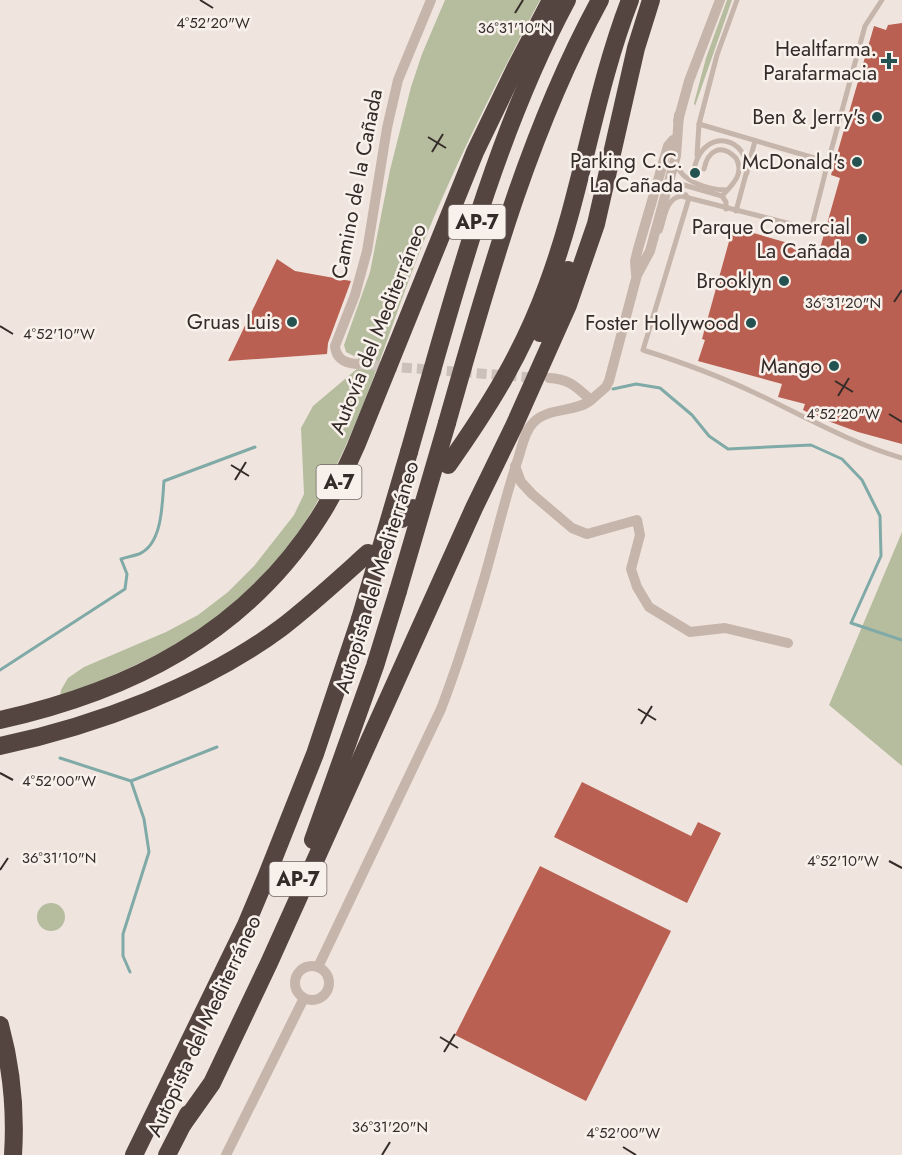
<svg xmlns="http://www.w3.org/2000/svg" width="902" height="1155" font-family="Jost,sans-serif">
	<rect width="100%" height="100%" fill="#f0e5de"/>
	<g fill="#b6bd9f">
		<path d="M 445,0 L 540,0 C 498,79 458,158 424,241 C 378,355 347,487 262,578 C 207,637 133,668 60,697 L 61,690 L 68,678 L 84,667 L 166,632 L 198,615 L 228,592 L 254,566 L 294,515 L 304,494 L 301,428 L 313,406 L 358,368 L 358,358 L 346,352 L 344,345 L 370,272 L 390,170 L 411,87 L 422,54 Z"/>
		<polygon points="727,0 732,0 695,106 694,103 706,58"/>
		<polygon points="902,532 902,766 829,705"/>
		<circle cx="51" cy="917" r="14"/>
	</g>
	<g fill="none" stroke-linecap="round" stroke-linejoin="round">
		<g stroke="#80aaa7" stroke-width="3">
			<polyline points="613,389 636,384 660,388 692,415 709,436 728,449 811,445 842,459 862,480 880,516 881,556 851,623 902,640"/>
			<path d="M 0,670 L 125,589 L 127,574 L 121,559 C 127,557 133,556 139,554 C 163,544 162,503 164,481 L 255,447"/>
			<polyline points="60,758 131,781 144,819 149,852 123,934 123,956 130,972"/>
			<polyline points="131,781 217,747"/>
		</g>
	</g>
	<g fill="#b96052">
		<polygon points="902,23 902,444 858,432 817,417 803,410 805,404 778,397 782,384 698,361 705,340 702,339 733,227 819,252 840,178 831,175 874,26 886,30 888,25"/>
		<polygon points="277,259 295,271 351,281 328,343 327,354 228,361"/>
		<polygon points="582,782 691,836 698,822 721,833 687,903 554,837"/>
		<polygon points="540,866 671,931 586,1101 455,1035"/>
	</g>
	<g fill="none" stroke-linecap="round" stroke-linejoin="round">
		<polyline stroke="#cbc0ba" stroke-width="10" stroke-dasharray="10 5" stroke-linecap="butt" points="357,364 539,378"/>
		<g stroke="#c6b5ab" stroke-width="5">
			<polyline points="737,0 717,55 699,124 828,162 865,26 882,0"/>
			<polyline points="697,155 699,124"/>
			<path d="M 677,164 C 681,182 710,190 727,190"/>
			<path d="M 695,165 C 706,127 749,137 747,173"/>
			<path d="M 704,169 C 708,150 721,143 736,158 C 745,174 732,185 722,196"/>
			<polyline points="667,189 686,195"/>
			<polyline points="661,190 666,182 670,181 722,196 726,202 726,209"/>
			<path d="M 689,198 L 643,350 C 681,362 719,376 755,393 C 804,416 850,443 902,458"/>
			<polyline points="736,211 755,141"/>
			<path d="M 660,231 C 665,218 665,199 681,196 L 811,229 L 828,162"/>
		</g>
		<g stroke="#c6b5ab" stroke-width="10">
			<polyline points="678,121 689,81 720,0"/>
			<polyline points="636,274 635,261 638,249 668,146 673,140"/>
			<path d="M 357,364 C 345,363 336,359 335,346 L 355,295 L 367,251 L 387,128 L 398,80 L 431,0"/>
			<path d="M 549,378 C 570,379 576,387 591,400 L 606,387 L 609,381 L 637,275 L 650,251 L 676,156 L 679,115"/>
			<polyline points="515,466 521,482 532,494 572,528 587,534 637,520 640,535 631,569 637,587 649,607 690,632 725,628 788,643"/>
			<circle cx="312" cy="983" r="17"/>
			<path d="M 318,967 L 441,709 C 457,667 471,623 484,579 C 496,538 505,497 519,456 C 522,446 525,431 533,423 C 547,407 575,413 591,400"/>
			<polyline points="226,1155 304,998"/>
		</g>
		<g stroke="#554541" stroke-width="18">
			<polyline points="540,333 568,270"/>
			<path d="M 447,423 C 488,279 528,132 600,0"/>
			<path d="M 409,452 C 452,302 493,138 567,0"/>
			<path d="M 448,465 C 489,407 522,354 547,286 C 582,193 594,93 630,0"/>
			<polyline points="402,519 413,508"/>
			<path d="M 0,720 C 130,691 244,634 318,519 C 333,496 345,471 356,446 L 475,152 L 516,67 L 551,0"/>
			<path d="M 0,746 C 95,726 203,686 281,628 C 311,605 339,579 368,553"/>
			<polyline points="313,840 375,666 398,591"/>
			<path d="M 0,1025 C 12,1069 16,1109 13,1155"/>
			<polyline points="183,1124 212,1083 269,963 474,508 514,426 568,305 596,224 636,48 651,0"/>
			<polyline points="134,1155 246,925 267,875 315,754 360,619"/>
			<polyline points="167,1155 188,1114"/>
		</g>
		<g stroke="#554541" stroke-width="18">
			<polyline points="398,591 447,423"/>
			<polyline points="360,619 409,452"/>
		</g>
	</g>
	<path fill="none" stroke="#352c29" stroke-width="2" d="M 200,0 L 213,8M 515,13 L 523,0M 428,137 L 446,148M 432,152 L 443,134M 894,302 L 902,290M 0,326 L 13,334M 835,381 L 853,392M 838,396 L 849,378M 889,414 L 902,422M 231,465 L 249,476M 235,480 L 246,462M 638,709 L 656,720M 641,724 L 652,706M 0,773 L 13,780M 889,861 L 902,868M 0,870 L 8,858M 440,1037 L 458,1048M 444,1052 L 455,1034M 623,1147 L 636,1155M 382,1155 L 390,1142"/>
	<g fill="#235250" stroke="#f8f0ea" stroke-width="2">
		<path d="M886 52h6v6h6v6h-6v6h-6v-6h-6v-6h6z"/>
		<circle cx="877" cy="117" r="6"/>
		<circle cx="857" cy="162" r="6"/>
		<circle cx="695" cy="173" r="6"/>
		<circle cx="862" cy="239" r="6"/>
		<circle cx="784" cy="281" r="6"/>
		<circle cx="292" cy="322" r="6"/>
		<circle cx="751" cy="323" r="6"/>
		<circle cx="834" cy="366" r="6"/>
	</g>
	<g text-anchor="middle" stroke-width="5" stroke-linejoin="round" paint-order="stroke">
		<g fill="#f8f0ea" stroke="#706763" stroke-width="1.5">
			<rect x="448.5" y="205" width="57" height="34" rx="4.5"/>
			<rect x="316.5" y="465" width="45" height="34" rx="4.5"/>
			<rect x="269.5" y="862" width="57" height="34" rx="4.5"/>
		</g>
		<g font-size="20" font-weight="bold" fill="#352c29">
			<text x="477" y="229">AP-7</text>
			<text x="339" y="489">A-7</text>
			<text x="298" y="886">AP-7</text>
		</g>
		<g font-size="21" fill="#352c29" stroke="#f8f0ea" text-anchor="end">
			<text x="877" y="56">Healtfarma.<tspan x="877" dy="24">Parafarmacia</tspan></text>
			<text x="865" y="124">Ben &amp; Jerry's</text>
			<text x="683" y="168">Parking C.C.<tspan x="683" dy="24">La Cañada</tspan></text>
			<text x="845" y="169">McDonald's</text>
			<text x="850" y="234">Parque Comercial<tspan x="850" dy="24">La Cañada</tspan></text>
			<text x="772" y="288">Brooklyn</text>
			<text x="280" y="329">Gruas Luis</text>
			<text x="739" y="330">Foster Hollywood</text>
			<text x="822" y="373">Mango</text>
		</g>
		<g font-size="21" fill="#352c29" stroke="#f8f0ea">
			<text transform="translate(357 184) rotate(-79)" y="7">Camino de la Cañada</text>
			<text transform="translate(378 329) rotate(-68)" y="7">Autovía del Mediterráneo</text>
			<text transform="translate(377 577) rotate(-73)" y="7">Autopista del Mediterráneo</text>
			<text transform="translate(204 1026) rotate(-65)" y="7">Autopista del Mediterráneo</text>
		</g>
	</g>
	<g font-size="15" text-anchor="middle" fill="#352c29" stroke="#f8f0ea" stroke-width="5" stroke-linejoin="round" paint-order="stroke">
		<text x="213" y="28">4°52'20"W</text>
		<text x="515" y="33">36°31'10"N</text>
		<text x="843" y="308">36°31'20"N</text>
		<text x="59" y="339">4°52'10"W</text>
		<text x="843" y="419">4°52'20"W</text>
		<text x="59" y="786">4°52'00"W</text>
		<text x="59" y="863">36°31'10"N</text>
		<text x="843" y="866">4°52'10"W</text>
		<text x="390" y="1132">36°31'20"N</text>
		<text x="623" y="1138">4°52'00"W</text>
	</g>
</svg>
